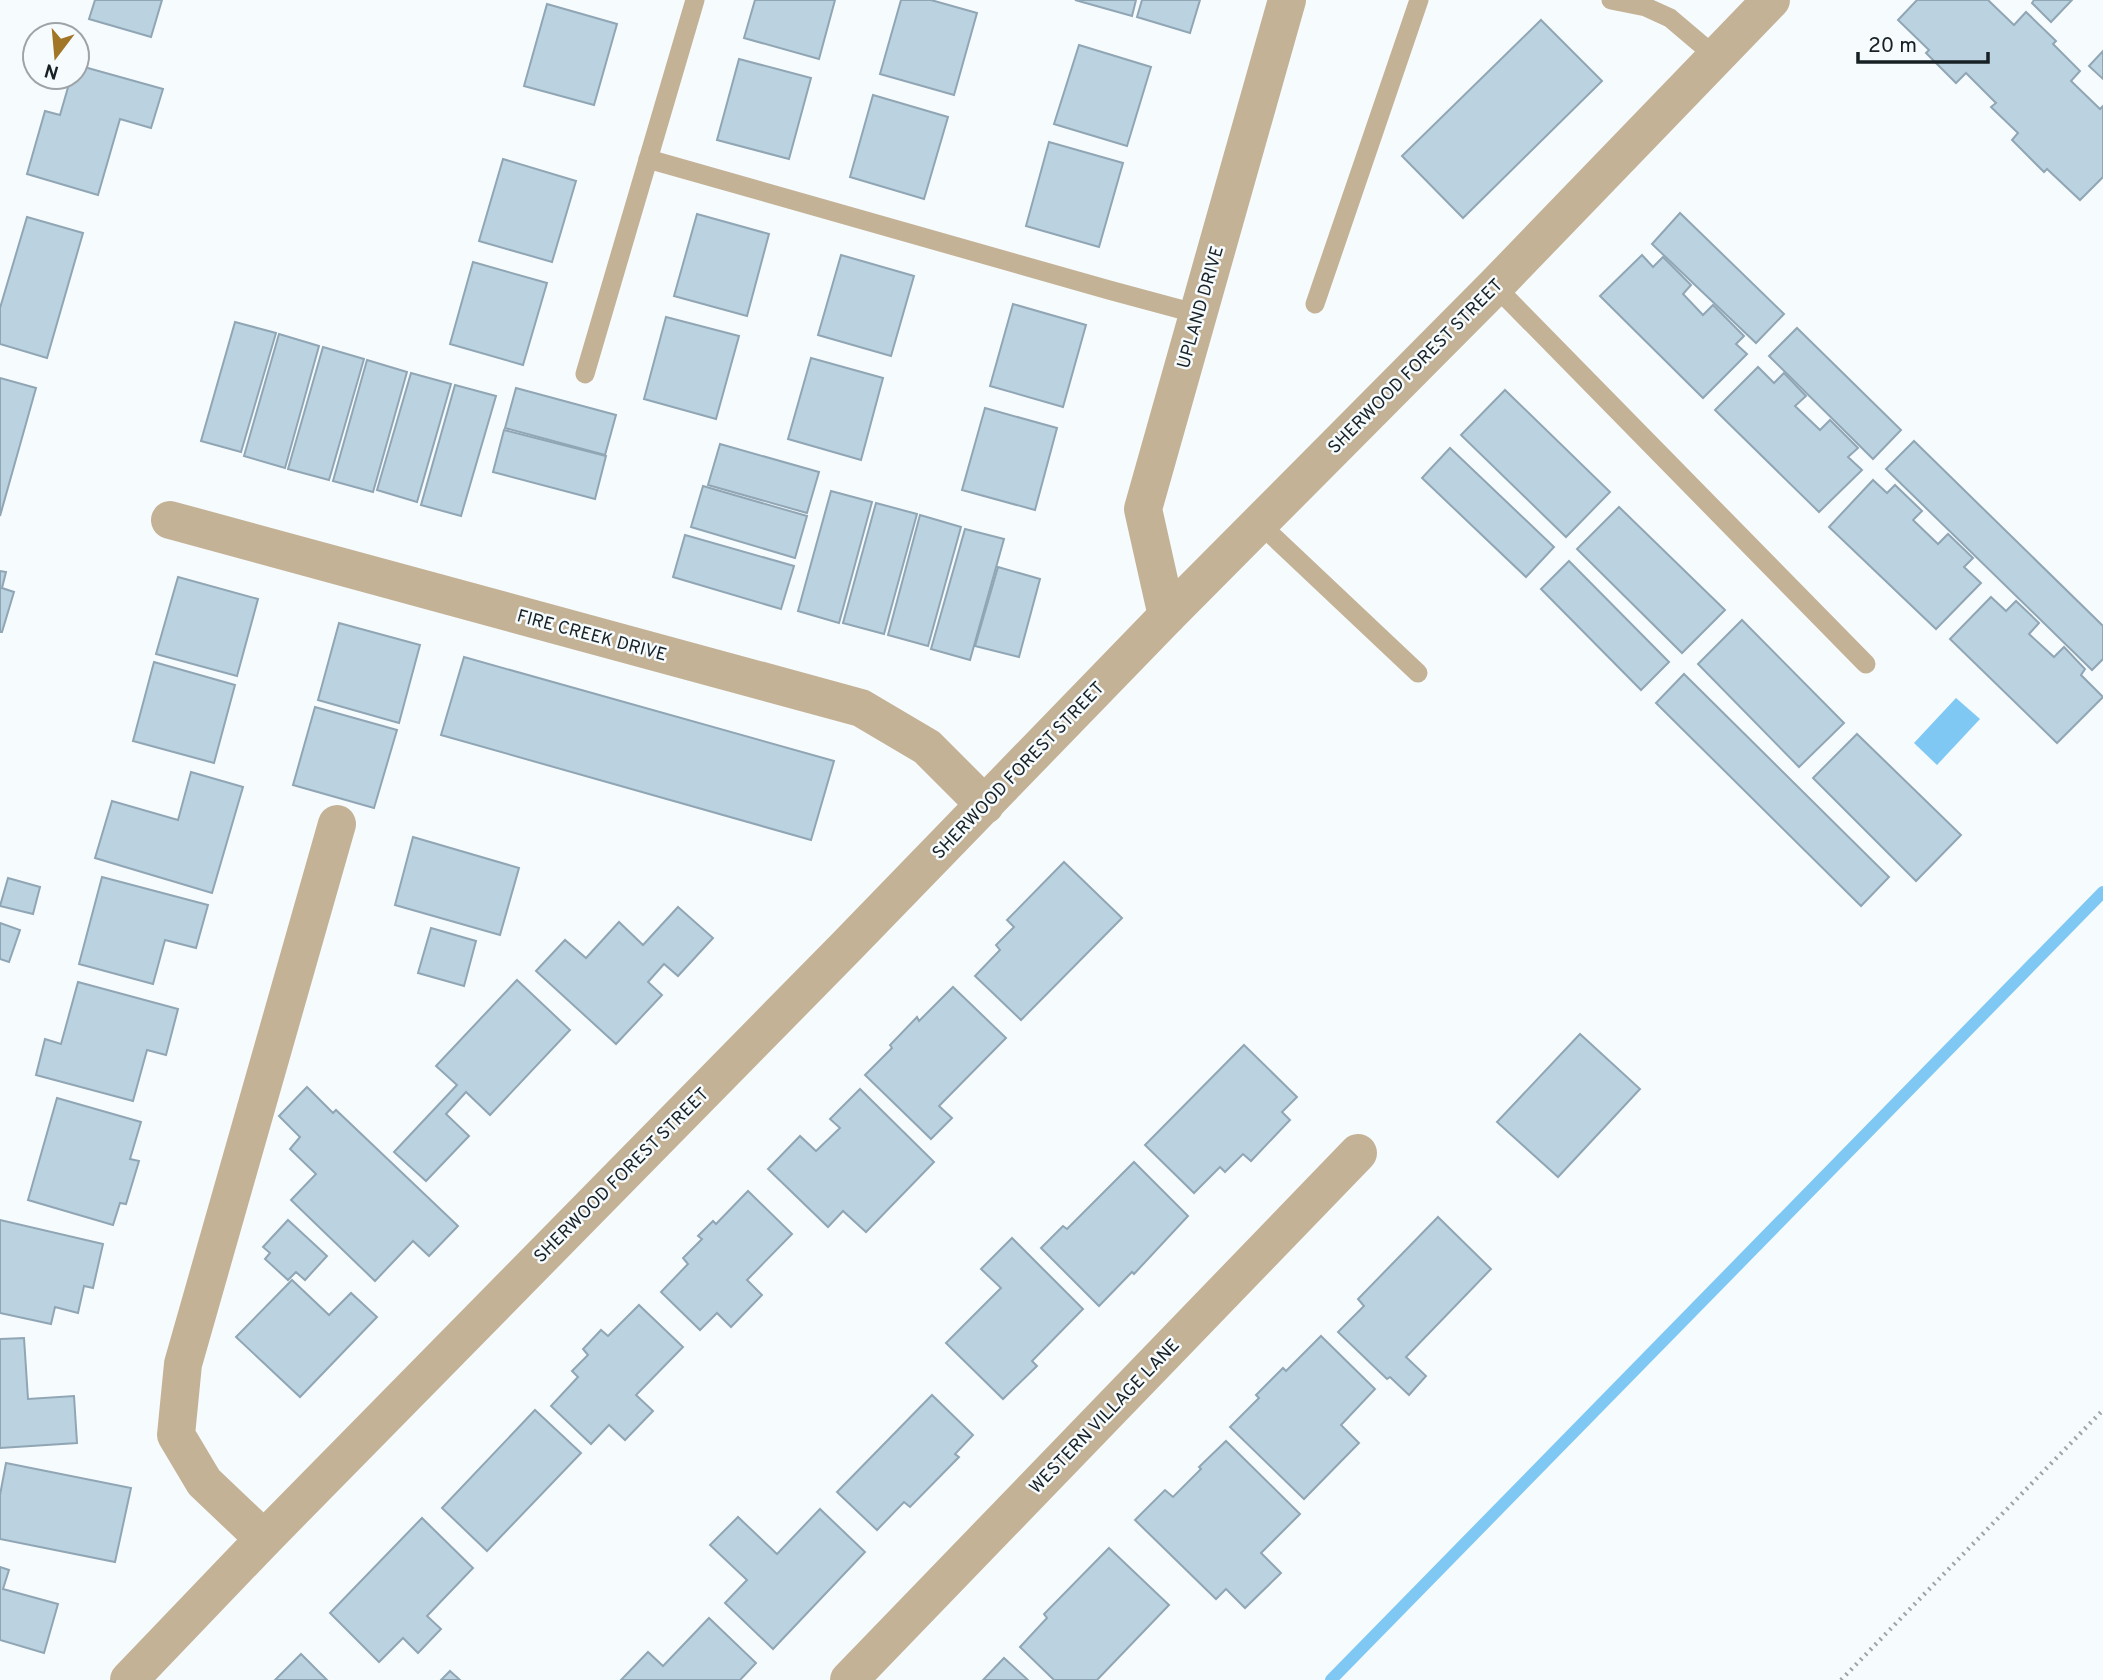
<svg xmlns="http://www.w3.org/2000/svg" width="2103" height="1680" font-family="Overpass,sans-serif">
	<rect width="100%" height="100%" fill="#f6fbfe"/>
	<polygon fill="#7fc8f4" points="1956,698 1980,719 1937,765 1914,743"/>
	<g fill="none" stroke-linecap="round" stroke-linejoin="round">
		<polyline stroke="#7fc8f4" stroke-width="12" points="1331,1680 2103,892"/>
	</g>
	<g fill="#bbd2e1" stroke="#90a6b4" stroke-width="2">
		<polygon points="95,0 162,0 151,37 89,19"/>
		<polygon points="755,0 835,0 819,59 744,38"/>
		<polygon points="901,0 931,0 977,13 954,95 880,74"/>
		<polygon points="1075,0 1136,0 1132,16"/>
		<polygon points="1142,0 1200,0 1190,33 1137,17"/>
		<polygon points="1917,0 1988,0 2014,25 2026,12 2056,41 2053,44 2080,71 2071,81 2100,109 2103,106 2103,177 2080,200 2047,169 2044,172 2012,140 2018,133 1991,107 1996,103 1966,73 1956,83 1926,53 1929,50 1898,20"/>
		<polygon points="2034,0 2072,0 2051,22 2032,3"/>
		<polygon points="547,4 617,24 594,105 524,86"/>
		<polygon points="1541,20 1602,81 1463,218 1402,156"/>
		<polygon points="1079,45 1151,67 1127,146 1054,124"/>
		<polygon points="2103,51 2103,79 2089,66"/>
		<polygon points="739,59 811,78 789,159 717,140"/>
		<polygon points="77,65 163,89 151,128 120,119 98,195 27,174 45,111 60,115 71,77 77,77"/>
		<polygon points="873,95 948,117 924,199 850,177"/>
		<polygon points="1049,142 1123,163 1099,247 1026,226"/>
		<polygon points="503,159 576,181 552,262 479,241"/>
		<polygon points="1680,213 1784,314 1756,343 1652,244"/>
		<polygon points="697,214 769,234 747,316 674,296"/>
		<polygon points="27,217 83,233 47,358 0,344 0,308"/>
		<polygon points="841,255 914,276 891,356 818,335"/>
		<polygon points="1642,255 1653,267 1663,257 1691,285 1683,294 1703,315 1713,305 1744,336 1736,344 1747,354 1703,398 1600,296"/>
		<polygon points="473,262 547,283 523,365 450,344"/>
		<polygon points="1013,304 1086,325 1063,407 990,386"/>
		<polygon points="666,317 739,336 716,419 644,399"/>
		<polygon points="235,322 276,333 241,452 201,441"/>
		<polygon points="1797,328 1901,430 1873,459 1769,356"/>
		<polygon points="279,334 319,346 285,468 244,456"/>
		<polygon points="323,347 364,359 329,480 288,469"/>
		<polygon points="811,358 883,378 861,460 788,439"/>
		<polygon points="367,360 407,372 373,492 333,481"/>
		<polygon points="1758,367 1774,383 1784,373 1806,396 1795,406 1820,430 1830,420 1858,448 1848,457 1862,470 1819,512 1715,410"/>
		<polygon points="411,373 451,384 417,502 377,490"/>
		<polygon points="0,378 36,388 0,516"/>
		<polygon points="455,385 496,396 461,516 421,505"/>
		<polygon points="516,388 616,415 605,455 505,428"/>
		<polygon points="1505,390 1610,492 1566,537 1461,435"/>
		<polygon points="985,408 1057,428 1035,510 962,490"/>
		<polygon points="504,430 606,456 595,499 493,472"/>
		<polygon points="1914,441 2103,626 2103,659 2092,670 1886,469"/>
		<polygon points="720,444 819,472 807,513 708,485"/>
		<polygon points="1450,448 1554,547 1526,577 1422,478"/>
		<polygon points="1873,480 1887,493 1895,485 1922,511 1913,520 1938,544 1948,534 1973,558 1964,567 1981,583 1936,629 1829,527"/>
		<polygon points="703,486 807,516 795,558 691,527"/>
		<polygon points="831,491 872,502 839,623 798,611"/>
		<polygon points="876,503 917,514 884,634 843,623"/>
		<polygon points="1619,507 1725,610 1682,653 1577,549"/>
		<polygon points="920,515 961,527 928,646 888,635"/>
		<polygon points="965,529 1004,539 970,660 931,649"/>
		<polygon points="685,535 794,566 781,609 673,577"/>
		<polygon points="1569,561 1669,662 1641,690 1541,589"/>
		<polygon points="998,567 1040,579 1019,657 975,646"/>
		<polygon points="0,571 6,572 2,588 14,592 2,632 0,632"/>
		<polygon points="178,577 258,599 237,676 156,654"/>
		<polygon points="1991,597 2006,611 2016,601 2039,623 2029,634 2054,657 2064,647 2085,669 2081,675 2103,697 2057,743 1950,639"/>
		<polygon points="1742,620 1844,723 1799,767 1698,664"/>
		<polygon points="339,623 420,645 399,723 318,700"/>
		<polygon points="464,657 834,761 811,840 441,735"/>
		<polygon points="154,662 235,685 214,763 133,741"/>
		<polygon points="1684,674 1889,877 1861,906 1656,703"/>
		<polygon points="315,707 397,730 374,808 293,785"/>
		<polygon points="1857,734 1961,835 1916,881 1813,778"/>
		<polygon points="191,772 243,787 212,893 95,858 112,801 178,820"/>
		<polygon points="413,837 519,868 500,935 395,905"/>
		<polygon points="1064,862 1122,918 1021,1020 975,976 1000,950 996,945 1014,927 1007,920"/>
		<polygon points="102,877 208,905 196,948 165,940 153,984 79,964"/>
		<polygon points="8,878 40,887 33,914 0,906"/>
		<polygon points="678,907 713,938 678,976 664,964 648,982 662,995 616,1044 536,971 565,940 586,958 619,922 643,945"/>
		<polygon points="0,923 20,930 9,962 0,959"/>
		<polygon points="431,928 476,941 464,986 418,973"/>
		<polygon points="517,980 570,1030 490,1115 466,1092 446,1114 469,1136 426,1181 394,1152 457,1085 436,1066"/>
		<polygon points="78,982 178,1009 166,1055 147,1050 133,1101 36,1075 45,1039 61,1044"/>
		<polygon points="953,987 1006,1038 939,1106 952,1118 931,1139 865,1075 892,1048 890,1045 917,1017 919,1021"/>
		<polygon points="1580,1034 1640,1089 1558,1177 1497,1122"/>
		<polygon points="1244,1045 1297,1097 1282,1112 1290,1120 1251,1161 1243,1154 1225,1172 1220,1167 1194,1193 1145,1145"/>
		<polygon points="307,1087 333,1113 336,1110 458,1226 429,1256 413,1241 375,1281 291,1200 316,1174 290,1149 300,1137 279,1116"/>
		<polygon points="860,1089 934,1162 866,1232 843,1211 828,1227 768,1169 800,1136 816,1151 840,1128 830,1119"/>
		<polygon points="57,1098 141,1122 130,1159 139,1161 126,1204 120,1203 113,1225 28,1200"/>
		<polygon points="1134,1162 1188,1216 1134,1274 1132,1272 1099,1306 1041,1248 1063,1226 1067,1229"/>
		<polygon points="748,1191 792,1234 747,1280 762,1295 731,1327 717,1313 700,1330 661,1292 688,1264 683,1258 702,1239 698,1236 713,1221 716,1224"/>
		<polygon points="1438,1217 1491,1269 1406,1357 1426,1376 1409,1395 1390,1377 1387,1379 1338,1332 1364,1306 1358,1299"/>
		<polygon points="0,1220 103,1244 93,1288 84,1286 78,1313 55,1307 51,1324 0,1313"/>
		<polygon points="288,1220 327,1256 305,1280 296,1272 288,1280 265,1259 270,1253 263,1247"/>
		<polygon points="1012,1238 1083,1309 1032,1361 1037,1366 1003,1399 946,1343 1001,1288 981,1269"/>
		<polygon points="292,1280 329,1315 351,1293 377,1317 300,1397 236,1337"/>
		<polygon points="639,1305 683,1347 636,1395 653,1411 625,1440 609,1425 591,1444 551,1406 578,1377 572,1371 588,1355 583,1349 601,1330 608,1336"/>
		<polygon points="1321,1336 1375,1389 1341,1425 1359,1443 1304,1499 1230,1427 1259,1398 1256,1395 1283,1368 1286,1371"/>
		<polygon points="24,1338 28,1399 74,1396 77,1443 0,1448 0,1339"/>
		<polygon points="932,1395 973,1435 955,1454 959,1457 910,1507 904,1502 877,1530 837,1492"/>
		<polygon points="535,1410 581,1453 487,1551 442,1508"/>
		<polygon points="1226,1441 1300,1514 1261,1553 1281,1573 1245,1608 1226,1589 1216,1599 1135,1520 1165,1490 1173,1497 1201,1469 1199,1467"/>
		<polygon points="6,1463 131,1488 115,1562 0,1539 0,1495"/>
		<polygon points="820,1509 865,1552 773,1649 725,1603 747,1580 710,1545 738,1517 777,1554"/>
		<polygon points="422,1518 473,1568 427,1616 441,1629 418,1653 403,1638 379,1662 330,1613"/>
		<polygon points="1109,1548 1169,1605 1097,1680 1054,1680 1020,1647 1047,1618 1044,1614"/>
		<polygon points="0,1567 9,1570 3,1589 58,1604 44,1653 0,1640"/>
		<polygon points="709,1618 756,1663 740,1680 621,1680 648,1652 663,1666"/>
		<polygon points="301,1654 327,1680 275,1680"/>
		<polygon points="1004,1658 1028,1680 983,1680"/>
		<polygon points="450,1671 460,1680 441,1680"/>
	</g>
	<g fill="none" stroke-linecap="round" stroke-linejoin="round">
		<polyline stroke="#9ea5a9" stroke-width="4.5" stroke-dasharray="2 5" stroke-linecap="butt" points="1841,1680 2103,1410"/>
		<g stroke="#c4b297" stroke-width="19">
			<polyline points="1611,0 1646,7 1670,18 1716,57"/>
			<polyline points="648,159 1109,290 1198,314"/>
			<polyline points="1495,286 1866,664"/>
			<polyline points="1315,304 1419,0"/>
			<polyline points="585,374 695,0"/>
			<polyline points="1259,523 1418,673"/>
		</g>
		<g stroke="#c4b297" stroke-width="38">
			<polyline points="170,520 861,708 927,747 985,805"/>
			<polyline points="264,1539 204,1482 176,1435 183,1364 337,824"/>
			<polyline points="849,1680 1358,1153"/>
		</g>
		<g stroke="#c4b297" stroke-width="38">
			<polyline points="1167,616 1143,509 1287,0"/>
			<polyline points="129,1680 264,1539 847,946 1167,616 1495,286 1771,0"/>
		</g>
	</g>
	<g text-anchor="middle" stroke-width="5" stroke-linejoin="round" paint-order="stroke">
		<g font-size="18" fill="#172025" stroke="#f6fbfe">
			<text transform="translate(1200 307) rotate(-74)" y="6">UPLAND DRIVE</text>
			<text transform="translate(1415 366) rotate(-45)" y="6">SHERWOOD FOREST STREET</text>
			<text transform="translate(592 635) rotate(15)" y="6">FIRE CREEK DRIVE</text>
			<text transform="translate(1018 770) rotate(-46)" y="6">SHERWOOD FOREST STREET</text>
			<text transform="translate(621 1175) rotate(-45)" y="6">SHERWOOD FOREST STREET</text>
			<text transform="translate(1104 1416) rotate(-46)" y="6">WESTERN VILLAGE LANE</text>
		</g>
	</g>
	<g transform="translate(56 56) rotate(196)"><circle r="33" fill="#f6fbfe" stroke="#9da3a7" stroke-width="2"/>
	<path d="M0-5L12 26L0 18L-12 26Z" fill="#a27627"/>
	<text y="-10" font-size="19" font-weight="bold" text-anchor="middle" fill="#172025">N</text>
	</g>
	<path d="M1858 52v10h130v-10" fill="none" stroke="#172025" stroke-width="3.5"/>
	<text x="1868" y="52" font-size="21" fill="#172025" stroke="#f6fbfe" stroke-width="5" paint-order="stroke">20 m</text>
</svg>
